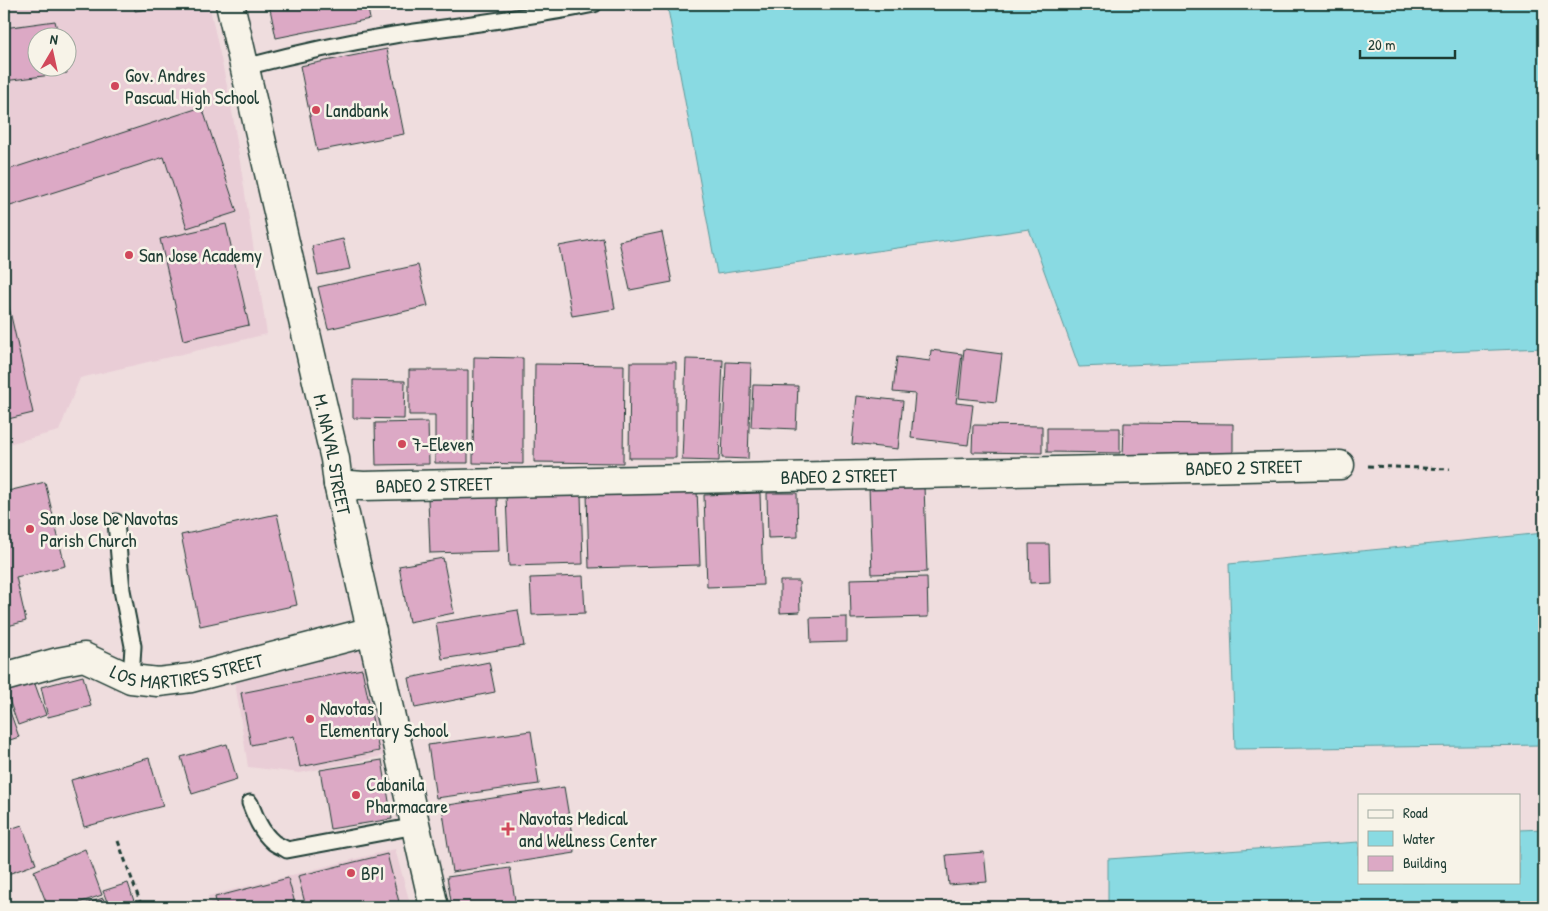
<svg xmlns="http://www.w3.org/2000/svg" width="1548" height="911" font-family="'Patrick Hand',sans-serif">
	<rect width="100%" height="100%" fill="#efddde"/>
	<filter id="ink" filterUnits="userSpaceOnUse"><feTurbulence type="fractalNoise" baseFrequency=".02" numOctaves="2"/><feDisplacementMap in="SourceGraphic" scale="10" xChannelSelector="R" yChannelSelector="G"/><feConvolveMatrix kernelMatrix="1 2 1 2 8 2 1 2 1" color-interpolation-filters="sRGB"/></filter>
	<g filter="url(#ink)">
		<g fill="#e9cdd6" fill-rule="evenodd">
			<path d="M 4,4 L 209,4 L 231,104 L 267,334 L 80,378 L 59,431 L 4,445 ZM 38,38 L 68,38 L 68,68 L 38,68 Z"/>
			<polygon points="364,649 387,755 300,773 248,767 235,682"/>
			<polygon points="395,849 411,907 211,907 208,896"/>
		</g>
		<g fill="#89dae2" stroke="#5f9b9c">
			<polygon points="667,4 1544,4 1544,348 1079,367 1029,229 717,274"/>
			<polygon points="1544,533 1544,745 1235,749 1229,564"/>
			<polygon points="1544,829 1544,907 1108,907 1108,859 1359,842 1359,882 1519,882 1519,830"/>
		</g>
		<g fill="#dca9c5" stroke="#1f3d34">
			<polygon points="134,4 179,4 135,11"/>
			<polygon points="269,4 367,4 370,19 276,38"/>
			<polygon points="370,4 408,4 372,11"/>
			<polygon points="55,21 59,38 38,38 38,68 66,68 67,73 4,81 4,28"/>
			<polygon points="387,49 404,134 317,151 300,66"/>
			<polygon points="202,107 237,212 187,228 164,157 4,208 4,171"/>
			<polygon points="226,224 249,325 183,340 160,239"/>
			<polygon points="662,232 672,282 630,290 619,241"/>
			<polygon points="603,238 615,309 572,316 559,246"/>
			<polygon points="343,239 350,269 318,275 312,246"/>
			<polygon points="418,265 428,306 328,329 318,287"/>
			<polygon points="4,285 33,413 4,420"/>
			<polygon points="964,349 1002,354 996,402 959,398"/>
			<polygon points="931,350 962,354 956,403 973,405 968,445 911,438 915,394 893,392 897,357 930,361"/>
			<polygon points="474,357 523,358 523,464 473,463"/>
			<polygon points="686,359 723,360 719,461 682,460"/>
			<polygon points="630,362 676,362 676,458 629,458"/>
			<polygon points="726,362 751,363 748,459 722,458"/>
			<polygon points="535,364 624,365 623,463 534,462"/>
			<polygon points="409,370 468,370 468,463 435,463 435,415 409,415"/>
			<polygon points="353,380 405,381 404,419 353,418"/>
			<polygon points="753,385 798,386 796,429 751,427"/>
			<polygon points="857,396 903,401 898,449 852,444"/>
			<polygon points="428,422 429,464 376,465 375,423"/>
			<polygon points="1124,423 1233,424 1233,458 1123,457"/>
			<polygon points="973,425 1042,426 1042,453 972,452"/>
			<polygon points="1047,428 1120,428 1120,453 1047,452"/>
			<polygon points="45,482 65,566 16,577 26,621 4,627 4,492"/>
			<polygon points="924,486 927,572 872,574 869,487"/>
			<polygon points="697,490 700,565 589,568 587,493"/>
			<polygon points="760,493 763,585 707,587 704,495"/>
			<polygon points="767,493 797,493 798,537 768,538"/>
			<polygon points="581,494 583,564 509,566 506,496"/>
			<polygon points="497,496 499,551 430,553 428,498"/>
			<polygon points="277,514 297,605 200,626 181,535"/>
			<polygon points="1029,544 1049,544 1050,582 1030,583"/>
			<polygon points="443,558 454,613 409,622 399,566"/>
			<polygon points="583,576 585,613 532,615 530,578"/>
			<polygon points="927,577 928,617 851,619 850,579"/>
			<polygon points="780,581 799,581 800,612 780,613"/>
			<polygon points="518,610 524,646 442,659 436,623"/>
			<polygon points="847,617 847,642 811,643 810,618"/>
			<polygon points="489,662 495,692 415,708 409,678"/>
			<polygon points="362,669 379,751 300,767 294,736 251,745 241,693"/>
			<polygon points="31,673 46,715 18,725 4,686"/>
			<polygon points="83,676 91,706 48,717 41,687"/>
			<polygon points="4,695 19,737 4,742"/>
			<polygon points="531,731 539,784 436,798 428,745"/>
			<polygon points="227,744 237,780 192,794 181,757"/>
			<polygon points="149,758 163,806 84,827 71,780"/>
			<polygon points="382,760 392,819 330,829 320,770"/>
			<polygon points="564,787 575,853 452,872 442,806"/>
			<polygon points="22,825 36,864 8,874 4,863 4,831"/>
			<polygon points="85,849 102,895 67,907 48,907 34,871"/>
			<polygon points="984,852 987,882 949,885 946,855"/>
			<polygon points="387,854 400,906 306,907 298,876"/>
			<polygon points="510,868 516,907 452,907 447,877"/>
			<polygon points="288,878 296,907 217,907 215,897"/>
			<polygon points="128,883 136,907 109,907 103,891"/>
			<polygon points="103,898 106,907 76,907"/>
		</g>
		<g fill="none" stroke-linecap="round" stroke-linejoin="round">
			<defs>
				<g id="service">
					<path d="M 245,67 C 294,54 344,43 394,35 C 461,25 528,18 594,4"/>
					<polyline points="116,522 122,590 133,646 131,679"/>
					<path d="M 250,803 C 255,816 261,832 273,842 C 276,845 283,847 287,850 L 416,826"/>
				</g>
				<g id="minor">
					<path id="s1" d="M 338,484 L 363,486 L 1340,465"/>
				</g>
				<g id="tertiary">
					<path id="s2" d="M 4,677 L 58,662 L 84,657 L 131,679 L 158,682 L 191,678 L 372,631"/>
				</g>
				<g id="secondary">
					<path id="s3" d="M 230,4 L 335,459 L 338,484 L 434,907"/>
				</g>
			</defs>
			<use href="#service" stroke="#1f3d34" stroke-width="19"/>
			<use href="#minor" stroke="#1f3d34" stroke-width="31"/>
			<use href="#tertiary" stroke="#1f3d34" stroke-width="31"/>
			<use href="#secondary" stroke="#1f3d34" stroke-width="31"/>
			<g stroke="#1f3d34" stroke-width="3" stroke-dasharray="5 4" stroke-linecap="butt">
				<polyline points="1368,466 1450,469"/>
				<polyline points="118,841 142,907"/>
			</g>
			<use href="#service" stroke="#f7f3e8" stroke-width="15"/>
			<use href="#minor" stroke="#f7f3e8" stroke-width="28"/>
			<use href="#tertiary" stroke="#f7f3e8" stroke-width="28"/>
			<use href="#secondary" stroke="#f7f3e8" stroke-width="28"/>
		</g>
	</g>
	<g fill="#d1495b" stroke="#f7f3e8" stroke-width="2">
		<circle cx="115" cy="86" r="5"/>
		<circle cx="316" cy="110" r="5"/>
		<circle cx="129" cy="255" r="5"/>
		<circle cx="402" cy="444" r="5"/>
		<circle cx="30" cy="529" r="5"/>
		<circle cx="310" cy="719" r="5"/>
		<circle cx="356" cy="795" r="5"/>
		<path d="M505.5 821.5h5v5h5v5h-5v5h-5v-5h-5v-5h5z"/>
		<circle cx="351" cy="873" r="5"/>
	</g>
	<g text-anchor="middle" stroke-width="5" stroke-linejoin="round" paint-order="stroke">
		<g font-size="19" fill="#1f3d34" stroke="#f7f3e8" text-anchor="start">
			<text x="125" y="82">Gov. Andres<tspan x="125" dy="22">Pascual High School</tspan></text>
			<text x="326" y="117">Landbank</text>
			<text x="139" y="262">San Jose Academy</text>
			<text x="412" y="451">7-Eleven</text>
			<text x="40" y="525">San Jose De Navotas<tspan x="40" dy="22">Parish Church</tspan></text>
			<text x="320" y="715">Navotas I<tspan x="320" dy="22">Elementary School</tspan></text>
			<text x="366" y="791">Cabanila<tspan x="366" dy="22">Pharmacare</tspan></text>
			<text x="519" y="825">Navotas Medical<tspan x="519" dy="22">and Wellness Center</tspan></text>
			<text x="361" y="880">BPI</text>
		</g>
		<g font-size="19" fill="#1f3d34" stroke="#f7f3e8">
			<text dy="7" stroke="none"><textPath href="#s3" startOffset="462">M. NAVAL STREET</textPath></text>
			<text dy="7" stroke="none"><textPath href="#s1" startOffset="906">BADEO 2 STREET</textPath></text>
			<text dy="7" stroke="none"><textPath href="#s1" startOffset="501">BADEO 2 STREET</textPath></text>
			<text dy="7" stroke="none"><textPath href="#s1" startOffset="96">BADEO 2 STREET</textPath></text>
			<text dy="7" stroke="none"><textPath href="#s2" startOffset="191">LOS MARTIRES STREET</textPath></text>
		</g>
	</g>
	<rect width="1548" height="911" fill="none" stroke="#f7f3e8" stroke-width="20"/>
	<rect x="10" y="10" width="1528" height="891" fill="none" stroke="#1f3d34" stroke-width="2" filter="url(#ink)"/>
	<rect x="1358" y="794" width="162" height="90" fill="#f7f3e8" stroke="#a1aaa0"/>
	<rect x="1368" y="810" width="25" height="8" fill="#f7f3e8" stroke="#a1aaa0"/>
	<text x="1403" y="818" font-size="15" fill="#1f3d34">Road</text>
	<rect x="1368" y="831" width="25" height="15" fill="#89dae2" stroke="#a1aaa0"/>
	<text x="1403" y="844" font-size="15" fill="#1f3d34">Water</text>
	<rect x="1368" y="856" width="25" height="15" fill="#dca9c5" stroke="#a1aaa0"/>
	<text x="1403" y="868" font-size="15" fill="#1f3d34">Building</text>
	<g transform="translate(52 52) rotate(9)"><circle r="24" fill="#f7f3e8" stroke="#a1aaa0"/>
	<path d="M0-4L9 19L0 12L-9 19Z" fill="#d1495b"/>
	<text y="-8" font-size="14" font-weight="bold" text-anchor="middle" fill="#1f3d34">N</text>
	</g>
	<path d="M1360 50v8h95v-8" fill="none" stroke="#1f3d34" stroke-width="2.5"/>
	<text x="1368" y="50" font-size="15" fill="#1f3d34" stroke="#f7f3e8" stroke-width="4" paint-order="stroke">20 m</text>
</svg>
